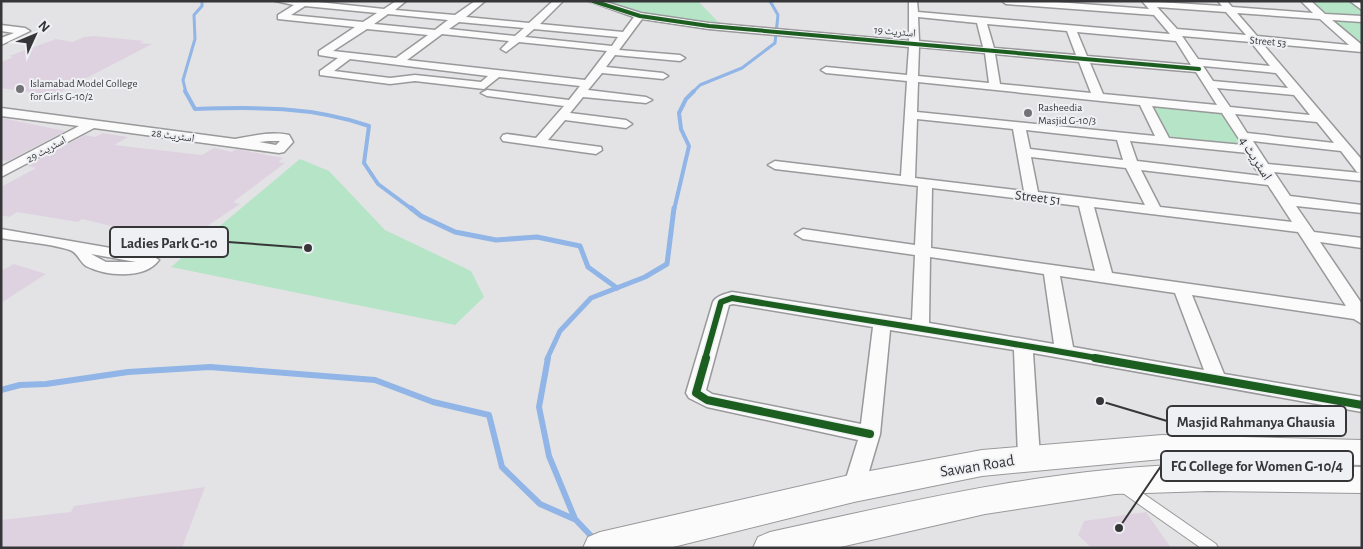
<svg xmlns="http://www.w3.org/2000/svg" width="1363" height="549" font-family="'Alegreya Sans','Noto Naskh Arabic',sans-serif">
	<rect width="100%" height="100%" fill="#e3e3e5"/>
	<g fill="#b5e4c6">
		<polygon points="607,1 698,1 719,23 653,15"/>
		<polygon points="1309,1 1353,1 1362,9 1362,48"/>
		<polygon points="1147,102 1223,110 1248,149 1168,139"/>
		<polygon points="300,159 329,171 385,230 471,271 484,297 455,325 171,267"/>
	</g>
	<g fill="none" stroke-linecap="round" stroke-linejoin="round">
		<g stroke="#90b5e6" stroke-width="3">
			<polyline points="186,93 183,80 195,39 194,15 202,6 202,1"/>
			<polyline points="692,93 700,85 742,68 775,43 778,15 770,1"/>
		</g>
		<g stroke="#90b5e6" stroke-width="4">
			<path d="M 185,91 L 195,109 C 255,107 311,106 369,126 L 364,163 L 378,184 L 413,210"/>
			<polyline points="674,210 689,146 681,129 679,113 686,99 694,91"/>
		</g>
		<g stroke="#90b5e6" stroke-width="5">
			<polyline points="411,208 421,216 455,232 496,240 537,237 580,246 588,267 617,288"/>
			<polyline points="547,359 560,331 591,298 645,277 667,264 674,208"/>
		</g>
		<g stroke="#90b5e6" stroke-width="6">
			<polyline points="548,358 539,407 549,456 575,519 594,539"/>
			<polyline points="1,390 20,385 46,384 128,372 210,367 375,380 433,402 489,415 502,467 540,504 574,519"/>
		</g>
	</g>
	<g fill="#ded2e1">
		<polygon points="94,36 144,41 140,43 152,44 52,96 1,88 1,62 13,57 9,56 56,39 72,42 84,37"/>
		<polygon points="2,118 65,131 8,161 1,160"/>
		<polygon points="103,133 128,137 114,145 202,155 214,148 232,152 236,149 283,158 278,162 285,163 233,202 240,204 182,243 82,219 78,222 17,212 9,217 1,215 1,187 36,168 27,166 85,135 95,137"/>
		<polygon points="14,264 46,274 1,303 1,271"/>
		<polygon points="205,487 182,548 1,548 1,520 71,512 74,506"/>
		<polygon points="1146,512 1171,548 1092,548 1078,535 1084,521"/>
	</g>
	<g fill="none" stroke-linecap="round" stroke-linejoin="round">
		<defs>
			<polygon id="service" points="1124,482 1128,483 1216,544 1218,548 1201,548 1120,491 1118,487 1120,483"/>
			<g id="minor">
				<path d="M 275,1 L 309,1 L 384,9 L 396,1 L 406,1 L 395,10 L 455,15 L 475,1 L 485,1 L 466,17 L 529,23 L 553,1 L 563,1 L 540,24 L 623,32 L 634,17 L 589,1 L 603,1 L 641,13 L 709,23 L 909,41 L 909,1 L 917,1 L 918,12 L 1170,34 L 1154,15 L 1006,4 L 1002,1 L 1043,1 L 1149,9 L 1142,1 L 1222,6 L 1218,1 L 1227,1 L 1232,7 L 1313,13 L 1301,1 L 1311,1 L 1325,14 L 1362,16 L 1362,22 L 1332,20 L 1362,45 L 1362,52 L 1262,43 L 1362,160 L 1362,181 L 1274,172 L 1290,196 L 1362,205 L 1362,213 L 1296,206 L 1314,232 L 1362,238 L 1362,248 L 1320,242 L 1362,304 L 1362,324 L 1354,319 L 1192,295 L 1224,374 L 1362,397 L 1362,412 L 1033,353 L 1040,457 L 1036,463 L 1029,466 L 1022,463 L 1018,457 L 1014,350 L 890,330 L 880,434 L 862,495 L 854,497 L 846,495 L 843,488 L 858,440 L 707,407 L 689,398 L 686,393 L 713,302 C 716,296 725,294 732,292 L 912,320 L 915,255 L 803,239 L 795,234 L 803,229 L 915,245 L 918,186 L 775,169 L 768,165 L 775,161 L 901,176 L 907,81 L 826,73 L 821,70 L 826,67 L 907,75 L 909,47 L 709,29 L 642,19 L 619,50 L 680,55 L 685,58 L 680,61 L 615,55 L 606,67 L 663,73 L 668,76 L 663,79 L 602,73 L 588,90 L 646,97 L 652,100 L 646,103 L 583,97 L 570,113 L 626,120 L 632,124 L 626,128 L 565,120 L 548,140 L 601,147 L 602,150 L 596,154 L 503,141 L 501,138 L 503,135 L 507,134 L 536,138 L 564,106 L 487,96 L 481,93 L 487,90 L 569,100 L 580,86 L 499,77 L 484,89 L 415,81 L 390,84 L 320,75 L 320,71 L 338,58 L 319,55 L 319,51 L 355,27 L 278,19 L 278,15 L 294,5 ZM 305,6 L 377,13 L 363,22 L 291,15 ZM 1157,7 L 1226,12 L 1246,35 L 1177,29 ZM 1237,13 L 1320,19 L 1349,45 L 1257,36 ZM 388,14 L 448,20 L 435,30 L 374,24 ZM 918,17 L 977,23 L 983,47 L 919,41 ZM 459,22 L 524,28 L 515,36 L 449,29 ZM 987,24 L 1067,31 L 1076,55 L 994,48 ZM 367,29 L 428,35 L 396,58 L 333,51 ZM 534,29 L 618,37 L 612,46 L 525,37 ZM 1077,32 L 1176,41 L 1191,65 L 1087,56 ZM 442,34 L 509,41 L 501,49 L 506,52 L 519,42 L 607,51 L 585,80 L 407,60 ZM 1182,36 L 1251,42 L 1270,66 L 1198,59 ZM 919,47 L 985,53 L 989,83 L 918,76 ZM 995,54 L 1079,62 L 1091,93 L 1000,84 ZM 350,59 L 488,76 L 481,82 L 415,75 L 390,78 L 334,71 ZM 1090,63 L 1196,72 L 1217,105 L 1103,94 ZM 1203,66 L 1276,73 L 1288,88 L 1213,81 ZM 918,82 L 1140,105 L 1155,136 L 917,112 ZM 1217,88 L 1294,95 L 1310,115 L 1230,107 ZM 1152,106 L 1222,113 L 1243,145 L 1169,138 ZM 1235,114 L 1317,122 L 1334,143 L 1247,133 ZM 917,119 L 1013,129 L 1024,191 L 915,178 ZM 1026,130 L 1117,140 L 1123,160 L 1030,149 ZM 1130,141 L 1248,153 L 1255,165 L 1254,167 L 1262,176 L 1137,161 ZM 1253,141 L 1341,151 L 1357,172 L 1361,173 L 1268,164 ZM 1031,157 L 1126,168 L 1145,205 L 1038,192 ZM 1141,170 L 1268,185 L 1292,222 L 1160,207 ZM 932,188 L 1079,206 L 1095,271 L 931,248 ZM 1094,207 L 1298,232 L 1346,306 L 1112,273 ZM 930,257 L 1044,274 L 1054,344 L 929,323 ZM 1060,276 L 1175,293 L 1204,370 L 1073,347 ZM 733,304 L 873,327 L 861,424 L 712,394 L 706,390 L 729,305 Z"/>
				<polygon points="1350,1 1360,1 1362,10"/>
				<polygon points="1,25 25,28 30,31 1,45 1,38 14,33 1,31"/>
				<path d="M 1,108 L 235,139 C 253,136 271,131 289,135 L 293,142 L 284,152 L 279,153 L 94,128 L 1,177 L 1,167 L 79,126 L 1,116 ZM 268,141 L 280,141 L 276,145 L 259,142 Z"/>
				<path d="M 1,229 L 151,255 L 159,260 C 145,280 105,276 86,266 C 80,262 77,252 70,250 C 49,243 23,242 1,238 ZM 91,254 L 136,262 L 106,262 Z"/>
			</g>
			<g id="secondary">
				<polygon points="1162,435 1362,440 1362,465 1162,459 982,476 854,502 669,548 583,548 588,537 600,532 854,474 982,450"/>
				<path d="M 1208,464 L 1362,467 L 1362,493 L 1208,491 L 1115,494 L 985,514 L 836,548 L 753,548 L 758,537 L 770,532 C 915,500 1058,466 1208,464 Z"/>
			</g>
		</defs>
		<use href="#service" stroke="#99999b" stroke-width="2"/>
		<use href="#minor" stroke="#99999b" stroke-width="3"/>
		<use href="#secondary" stroke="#99999b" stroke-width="2"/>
		<use href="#service" fill="#fbfbfb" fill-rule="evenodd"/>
		<use href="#minor" fill="#fbfbfb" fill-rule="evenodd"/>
		<use href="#secondary" fill="#fbfbfb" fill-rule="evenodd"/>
		<defs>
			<polyline id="cycleway-far2" points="593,1 640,16 709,26 1199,69"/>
			<path id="cycleway-far1" d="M 705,359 L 721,302 L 732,298 C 855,319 979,337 1102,359"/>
			<g id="cycleway">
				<polyline points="706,358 696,393 707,400 870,434"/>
				<polyline points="1095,358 1362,405"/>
			</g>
		</defs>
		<use href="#cycleway-far2" stroke="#eff0f3" stroke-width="5.5"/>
		<use href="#cycleway-far1" stroke="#eff0f3" stroke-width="9"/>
		<use href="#cycleway" stroke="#eff0f3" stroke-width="11"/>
		<use href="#cycleway-far2" stroke="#1b5e20" stroke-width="4"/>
		<use href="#cycleway-far1" stroke="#1b5e20" stroke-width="6"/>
		<use href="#cycleway" stroke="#1b5e20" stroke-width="8"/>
	</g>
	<g fill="#737375" stroke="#eff0f3" stroke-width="2">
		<circle cx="20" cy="89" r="5"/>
		<circle cx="1028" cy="113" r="5"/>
	</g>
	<g text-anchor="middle" stroke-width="4" stroke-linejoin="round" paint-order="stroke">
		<g font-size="11" fill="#363638" stroke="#eff0f3">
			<text transform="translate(895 31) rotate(5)" y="4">اسٹریٹ 19</text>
			<text transform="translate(1268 41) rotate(5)" y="4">Street 53</text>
			<text transform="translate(173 135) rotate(8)" y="4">اسٹریٹ 28</text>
			<text transform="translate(46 149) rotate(-29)" y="4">اسٹریٹ 29</text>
		</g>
		<g font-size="11" fill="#363638" stroke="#eff0f3" text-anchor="start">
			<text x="30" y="87">Islamabad Model College<tspan x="30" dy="13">for Girls G-10/2</tspan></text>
			<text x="1038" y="111">Rasheedia<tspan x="1038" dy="13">Masjid G-10/3</tspan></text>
		</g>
		<g font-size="14" fill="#363638" stroke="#eff0f3">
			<text transform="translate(1256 158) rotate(57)" y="5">اسٹریٹ 4</text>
			<text transform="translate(1038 197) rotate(7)" y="5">Street 51</text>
		</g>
		<g font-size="16" fill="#363638" stroke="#eff0f3">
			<text transform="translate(977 465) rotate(-9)" y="6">Sawan Road</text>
		</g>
	</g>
	<path fill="none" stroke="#363638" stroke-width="2" d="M308 248L228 242M1100 401L1167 421M1119 528L1161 466"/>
	<g fill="#363638" stroke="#eff0f3" stroke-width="2">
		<circle cx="308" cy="248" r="5"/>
		<circle cx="1100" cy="401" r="5"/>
		<circle cx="1119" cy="528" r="5"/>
	</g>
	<g fill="#eff0f3" stroke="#363638" stroke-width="2">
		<rect x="110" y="227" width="118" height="30" rx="5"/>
		<rect x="1167" y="406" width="179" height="30" rx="5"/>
		<rect x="1161" y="451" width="192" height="30" rx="5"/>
	</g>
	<g font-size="15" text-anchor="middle" font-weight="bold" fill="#363638">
		<text x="169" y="248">Ladies Park G-10</text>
		<text x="1256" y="427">Masjid Rahmanya Ghausia</text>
		<text x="1257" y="471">FG College for Women G-10/4</text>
	</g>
	<rect width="1363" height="549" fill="none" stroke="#363638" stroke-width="5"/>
	<g transform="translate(35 35) rotate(46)" stroke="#eff0f3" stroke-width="4" paint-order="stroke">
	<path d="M0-4L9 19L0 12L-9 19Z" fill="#363638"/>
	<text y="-8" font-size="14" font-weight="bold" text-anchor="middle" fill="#363638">N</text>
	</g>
</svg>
